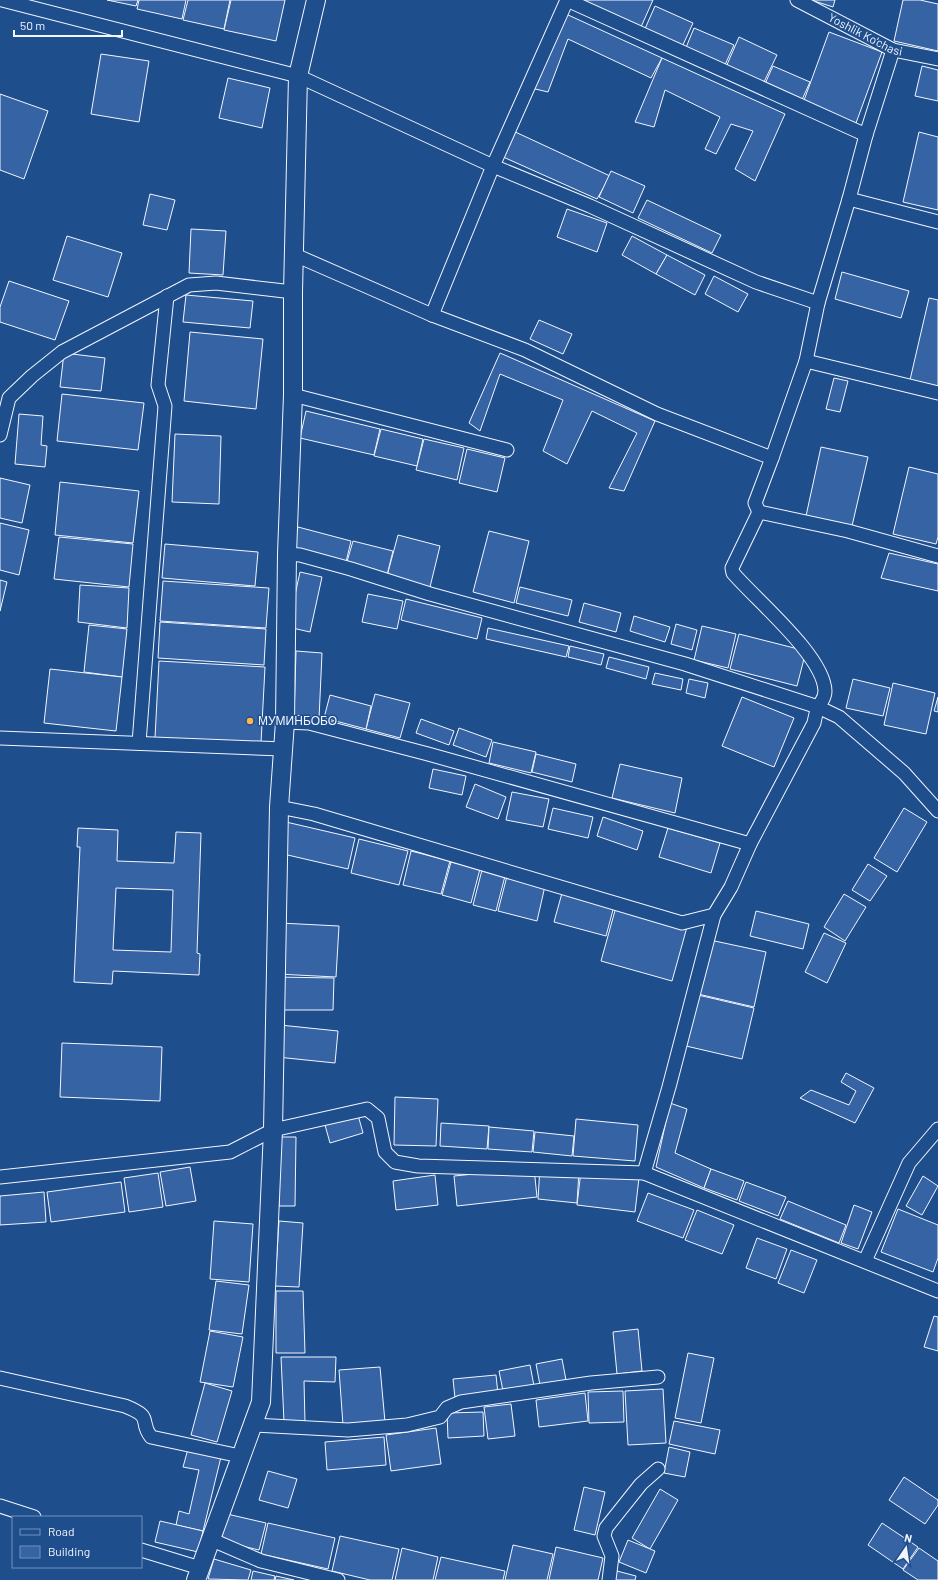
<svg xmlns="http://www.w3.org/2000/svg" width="938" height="1580" font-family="Barlow,sans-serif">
	<rect width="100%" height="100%" fill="#1f4e8c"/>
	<g fill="#3563a3" stroke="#f2f6ff" fill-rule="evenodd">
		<polygon points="107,0 138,0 136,6"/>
		<polygon points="139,0 186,0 182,19 137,9"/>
		<polygon points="188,0 230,0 224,29 183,20"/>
		<polygon points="231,0 285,0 276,41 224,30"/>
		<polygon points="581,0 653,0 641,27"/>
		<polygon points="811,0 835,0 833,7"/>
		<polygon points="903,0 920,0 938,4 938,51 894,41"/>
		<polygon points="655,6 693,23 682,47 644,31"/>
		<polygon points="566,14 662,58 651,78 568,39 548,92 531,88"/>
		<polygon points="694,28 734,45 724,67 685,50"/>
		<polygon points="829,32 882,52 856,123 803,103"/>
		<polygon points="739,37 777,55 763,84 726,67"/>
		<polygon points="101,54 149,61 139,122 91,114"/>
		<polygon points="662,58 785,114 755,181 735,169 753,131 731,124 716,154 705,149 720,117 665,90 654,127 635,122"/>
		<polygon points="773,66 810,82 801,102 764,86"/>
		<polygon points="922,66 938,70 938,101 915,96"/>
		<polygon points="228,78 270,88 262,128 219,118"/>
		<polygon points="0,94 48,111 24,179 0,170"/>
		<polygon points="511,130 610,176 597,199 501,156"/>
		<polygon points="919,132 938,137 938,210 903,202"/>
		<polygon points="611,171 645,186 633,213 599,197"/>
		<polygon points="150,194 175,200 167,230 143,225"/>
		<polygon points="647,200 721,235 712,253 638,218"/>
		<polygon points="567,209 607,223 597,252 557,237"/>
		<polygon points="191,229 226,231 223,275 189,273"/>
		<polygon points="67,236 122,253 108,297 53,280"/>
		<polygon points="632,236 667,255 656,274 622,255"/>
		<polygon points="667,255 705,275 695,295 656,274"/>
		<polygon points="842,272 909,291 901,318 835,299"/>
		<polygon points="714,276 748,294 738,312 705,294"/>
		<polygon points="9,281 69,301 55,340 0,322 0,307"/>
		<polygon points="186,295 253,301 250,328 183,322"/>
		<polygon points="929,298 938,300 938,386 910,380"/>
		<polygon points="539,320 572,334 563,354 530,339"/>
		<polygon points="190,332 263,339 256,409 184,401"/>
		<polygon points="64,353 105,358 101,391 60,387"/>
		<polygon points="500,353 655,421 624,491 609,488 637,433 592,411 567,464 543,451 563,400 500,374 480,431 469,423"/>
		<polygon points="834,378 848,381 840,412 826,409"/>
		<polygon points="62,394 144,403 138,450 57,441"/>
		<polygon points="306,411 380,429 374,455 300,438"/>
		<polygon points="19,414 43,416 41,445 47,446 45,467 15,464"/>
		<polygon points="381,429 423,439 417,466 374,456"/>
		<polygon points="175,434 221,436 219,504 172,502"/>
		<polygon points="424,439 464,448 457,480 416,470"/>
		<polygon points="821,447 868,457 852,526 806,516"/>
		<polygon points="467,449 505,458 497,492 459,483"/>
		<polygon points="909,467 938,474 938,537 936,544 893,534"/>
		<polygon points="0,478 30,485 22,523 0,518"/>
		<polygon points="60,482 139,491 133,543 55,535"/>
		<polygon points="0,523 29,530 19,575 0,570"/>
		<polygon points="298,527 351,541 346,562 292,549"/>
		<polygon points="489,531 529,541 514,603 473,592"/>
		<polygon points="398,535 440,546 430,587 387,576"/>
		<polygon points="59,537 133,544 129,587 54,579"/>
		<polygon points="353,541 393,551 387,575 346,565"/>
		<polygon points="165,544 258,552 255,586 162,578"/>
		<polygon points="889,553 938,564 938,591 881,578"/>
		<polygon points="300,572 322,577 310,632 288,627"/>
		<polygon points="0,580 7,582 0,611"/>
		<polygon points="163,581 269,588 266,628 160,621"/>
		<polygon points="80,585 129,588 127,628 78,622"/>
		<polygon points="520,587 572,600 568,616 516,603"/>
		<polygon points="368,594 403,601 397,629 362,622"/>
		<polygon points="406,599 482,618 477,639 401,620"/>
		<polygon points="584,603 621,613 616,632 579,622"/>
		<polygon points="634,616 670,627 665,642 630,631"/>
		<polygon points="160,622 266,629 264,665 158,658"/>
		<polygon points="676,624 697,630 692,650 671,644"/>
		<polygon points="89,625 127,629 122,677 84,672"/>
		<polygon points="702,626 736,634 728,668 694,660"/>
		<polygon points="488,628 569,646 566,657 486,639"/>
		<polygon points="739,634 806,651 797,686 730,669"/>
		<polygon points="570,646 604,654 601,665 568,657"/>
		<polygon points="296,651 322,653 319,719 294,718"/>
		<polygon points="609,657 649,667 646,679 606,668"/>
		<polygon points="159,661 265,667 261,743 155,738"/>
		<polygon points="50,669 122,677 116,731 44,723"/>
		<polygon points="655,673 683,679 681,690 652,684"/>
		<polygon points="689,679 708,683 705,698 686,693"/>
		<polygon points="853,679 890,688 883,716 846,708"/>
		<polygon points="893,683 935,693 926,734 884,725"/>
		<polygon points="375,694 410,703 400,738 366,729"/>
		<polygon points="330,695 371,706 366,729 324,718"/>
		<polygon points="742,697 794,718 774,767 722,746"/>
		<polygon points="938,697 938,712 934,711"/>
		<polygon points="421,719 454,731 449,745 416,733"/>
		<polygon points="459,728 492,740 486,757 453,745"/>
		<polygon points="493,742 536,752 531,773 489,763"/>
		<polygon points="536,754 576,764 572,782 532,772"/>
		<polygon points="620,764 682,778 675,813 612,798"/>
		<polygon points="433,769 466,776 462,795 429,788"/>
		<polygon points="475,784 506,797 498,819 466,807"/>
		<polygon points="512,792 549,799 543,827 506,820"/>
		<polygon points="553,808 593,817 588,838 548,829"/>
		<polygon points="904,808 927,822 897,872 874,858"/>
		<polygon points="603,817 643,831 637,850 597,836"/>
		<polygon points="286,822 355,838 348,869 279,853"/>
		<path d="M 78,828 L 118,830 L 117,861 L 174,863 L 176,832 L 201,833 L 197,953 L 200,954 L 199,975 L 113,971 L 112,984 L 74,982 L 80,847 L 77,847 ZM 116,888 L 173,890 L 171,952 L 113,950 Z"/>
		<polygon points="668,828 720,843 711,873 659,857"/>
		<polygon points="359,839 408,851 399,885 351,873"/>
		<polygon points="411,851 450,861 441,894 403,885"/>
		<polygon points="451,862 480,869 471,903 442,895"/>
		<polygon points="868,864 887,876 870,901 852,890"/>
		<polygon points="482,870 505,876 496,911 473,905"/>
		<polygon points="507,876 545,886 537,921 498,911"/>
		<polygon points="562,893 614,906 606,936 554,922"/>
		<polygon points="844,894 866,907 845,941 824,927"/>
		<polygon points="616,907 687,927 672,981 601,961"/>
		<polygon points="756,911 809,924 803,949 750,936"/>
		<polygon points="280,923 339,926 336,977 277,974"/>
		<polygon points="824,933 846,943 827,983 805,972"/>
		<polygon points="710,940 766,952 754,1007 698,994"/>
		<polygon points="276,977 334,978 333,1010 276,1010"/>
		<polygon points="698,995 754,1008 742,1059 686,1046"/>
		<polygon points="280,1025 338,1031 335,1063 277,1057"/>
		<polygon points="62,1043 162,1047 160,1101 60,1097"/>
		<polygon points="846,1073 874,1088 855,1123 800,1098 811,1090 849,1105 856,1091 841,1082"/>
		<polygon points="395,1097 438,1099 436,1146 394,1145"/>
		<polygon points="670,1103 687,1109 675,1153 711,1169 704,1188 656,1167"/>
		<polygon points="358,1115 363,1133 330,1143 325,1125"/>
		<polygon points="576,1119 638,1125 635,1161 573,1156"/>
		<polygon points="441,1123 489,1126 487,1149 440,1146"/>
		<polygon points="489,1127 534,1131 532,1152 488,1149"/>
		<polygon points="535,1132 574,1136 572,1156 533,1152"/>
		<polygon points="280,1137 296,1137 295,1206 279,1206"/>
		<polygon points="190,1167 196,1201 166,1206 160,1172"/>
		<polygon points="540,1167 579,1171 577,1203 538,1199"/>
		<polygon points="534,1168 537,1197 457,1206 454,1176"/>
		<polygon points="711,1169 744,1181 737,1200 704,1188"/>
		<polygon points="581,1171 639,1178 635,1212 577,1205"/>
		<polygon points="158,1173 163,1207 129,1212 124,1178"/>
		<polygon points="435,1175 438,1205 396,1210 393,1181"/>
		<polygon points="923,1176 938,1186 922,1215 906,1206"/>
		<polygon points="121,1182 125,1212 51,1222 47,1192"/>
		<polygon points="746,1182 786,1197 778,1216 739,1201"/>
		<polygon points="44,1192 46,1222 0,1225 0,1196"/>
		<polygon points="648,1193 694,1210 683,1238 637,1221"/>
		<polygon points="788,1201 846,1225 839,1243 780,1219"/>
		<polygon points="854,1205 872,1212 858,1249 841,1243"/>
		<polygon points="898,1209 938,1225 938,1258 933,1272 881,1252"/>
		<polygon points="697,1210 734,1225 722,1254 685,1240"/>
		<polygon points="214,1221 253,1224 249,1282 210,1279"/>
		<polygon points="279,1221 303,1223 299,1287 275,1286"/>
		<polygon points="757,1238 787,1249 776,1279 746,1268"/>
		<polygon points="791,1250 817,1260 804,1293 778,1283"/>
		<polygon points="216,1281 249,1285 242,1334 209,1330"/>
		<polygon points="276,1291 303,1291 305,1353 276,1353"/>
		<polygon points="934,1316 938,1317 938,1351 924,1347"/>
		<polygon points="638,1329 642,1371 617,1374 613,1332"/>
		<polygon points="210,1331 243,1337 233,1387 200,1382"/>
		<polygon points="688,1353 714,1358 701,1423 675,1418"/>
		<polygon points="281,1357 336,1357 335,1382 304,1381 305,1423 284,1422"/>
		<polygon points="562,1359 566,1380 540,1385 536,1364"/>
		<polygon points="530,1365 534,1386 503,1391 499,1371"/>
		<polygon points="380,1367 385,1422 343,1425 339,1370"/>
		<polygon points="496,1375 498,1394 455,1398 453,1379"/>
		<polygon points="205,1383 232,1391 217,1442 191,1435"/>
		<polygon points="663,1389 666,1443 628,1445 625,1391"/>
		<polygon points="623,1391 624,1422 589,1423 588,1392"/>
		<polygon points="585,1393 588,1421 539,1427 536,1400"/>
		<polygon points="511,1404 515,1436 488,1439 484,1407"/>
		<polygon points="483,1412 484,1436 448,1438 447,1413"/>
		<polygon points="674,1421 720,1430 715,1454 669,1444"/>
		<polygon points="436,1428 441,1464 391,1471 386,1435"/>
		<polygon points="384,1437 386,1465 327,1470 325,1442"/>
		<polygon points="669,1447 690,1452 685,1477 664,1473"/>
		<polygon points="188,1449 221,1457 203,1531 176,1525 179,1511 189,1514 199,1470 183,1467"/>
		<polygon points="268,1471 297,1479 288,1508 259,1500"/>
		<polygon points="904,1477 938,1500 938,1505 925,1524 889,1500"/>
		<polygon points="584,1487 605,1492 595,1535 574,1530"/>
		<polygon points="660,1489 678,1500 650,1549 632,1538"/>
		<polygon points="227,1514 266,1523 259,1550 221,1541"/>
		<polygon points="160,1521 203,1531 198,1552 155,1542"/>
		<polygon points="268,1523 335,1538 328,1569 261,1554"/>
		<polygon points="882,1523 918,1547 903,1569 868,1545"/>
		<polygon points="340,1536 399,1549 392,1580 370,1580 332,1571"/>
		<polygon points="628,1540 655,1551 646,1573 619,1562"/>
		<polygon points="513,1545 553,1554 547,1580 505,1580"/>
		<polygon points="556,1547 603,1558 598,1580 549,1580"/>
		<polygon points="402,1548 438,1557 433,1580 395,1580"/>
		<polygon points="919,1548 938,1561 938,1580 918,1580 903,1570"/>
		<polygon points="441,1557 505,1571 503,1580 435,1580"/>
		<polygon points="214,1559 251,1570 248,1580 208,1579"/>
		<polygon points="253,1571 275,1576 274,1580 251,1580"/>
		<polygon points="617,1571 636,1576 635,1580 615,1580"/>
		<polygon points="276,1576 294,1580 275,1580"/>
	</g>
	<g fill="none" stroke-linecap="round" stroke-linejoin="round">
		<defs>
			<g id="street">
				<polyline points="2,0 298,76 493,166 590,206 756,282 818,303 849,199 866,135"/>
				<polyline points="567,0 866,135 893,50"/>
				<path id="s1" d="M 797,0 L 893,50 L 938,59"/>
				<polyline points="849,199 938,222"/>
				<polyline points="295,255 432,315 525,350 657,414 772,458 755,503 759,512 848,531 938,556"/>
				<polyline points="432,315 493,166 567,0"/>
				<polyline points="806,361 938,393"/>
				<polyline points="293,395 507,450"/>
				<polyline points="0,435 9,398 32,376 62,352 189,285 216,283 293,292"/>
				<polyline points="772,458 806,361 818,303"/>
				<polyline points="287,554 300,555 351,569 430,594 685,664 818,707 839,717 904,773 938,811"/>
				<polyline points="285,722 309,723 428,754 750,844"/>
				<polyline points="0,738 283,749"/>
				<polyline points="139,743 165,406 158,385 167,296"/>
				<path d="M 279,807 L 314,814 L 682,923 L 714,915 L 731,887 L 750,844 L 814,723 C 815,718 816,712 818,708 C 821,701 825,699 825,691 C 824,656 756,600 733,573 L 732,568 L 759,512"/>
				<polyline points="644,1173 669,1087 714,915"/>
				<polyline points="0,1177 230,1152 273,1130 367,1109 378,1118 385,1152 395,1162 418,1166 644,1173 938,1291"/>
				<polyline points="865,1261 909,1163 938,1129"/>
				<path d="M 0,1378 L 125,1406 C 155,1418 138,1420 151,1437 L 240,1456"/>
				<polyline points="252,1425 348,1430 407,1425 440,1417 447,1408 461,1402 591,1383 658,1377"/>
				<polyline points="0,1506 34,1517"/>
				<polyline points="210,1539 261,1561 338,1580"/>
				<polyline points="141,1550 200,1568"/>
				<polyline points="609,1580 612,1556 604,1536 606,1528 641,1484 658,1469"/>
			</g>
			<polyline id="secondary" points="196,1580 261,1402 273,1130 279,807 285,722 287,554 293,395 293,292 298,76 316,0"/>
		</defs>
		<use href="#street" stroke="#f2f6ff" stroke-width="15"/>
		<use href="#secondary" stroke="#f2f6ff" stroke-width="20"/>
		<use href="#street" stroke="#1f4e8c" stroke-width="13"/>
		<use href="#secondary" stroke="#1f4e8c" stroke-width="18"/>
	</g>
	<circle fill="#ffb74d" stroke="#1f4e8c" stroke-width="1.5" cx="250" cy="721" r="4"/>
	<g text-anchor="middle" stroke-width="3" stroke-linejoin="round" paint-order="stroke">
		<g font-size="12" fill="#f2f6ff" stroke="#1f4e8c">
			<text dy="4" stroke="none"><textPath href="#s1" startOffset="77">Yoshlik Ko'chasi</textPath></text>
		</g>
		<g font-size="12" fill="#f2f6ff" stroke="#1f4e8c" text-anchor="start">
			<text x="258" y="725">МУМИНБОБО</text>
		</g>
	</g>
	<rect x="12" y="1516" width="130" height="52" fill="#1f4e8c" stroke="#7391ba"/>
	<rect x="20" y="1529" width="20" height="6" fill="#1f4e8c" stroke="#7391ba"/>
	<text x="48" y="1536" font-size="12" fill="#f2f6ff">Road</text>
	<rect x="20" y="1546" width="20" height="12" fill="#3563a3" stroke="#7391ba"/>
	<text x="48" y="1556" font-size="12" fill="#f2f6ff">Building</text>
	<g transform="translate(906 1548) rotate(13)" stroke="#1f4e8c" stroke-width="3" paint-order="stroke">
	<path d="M0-3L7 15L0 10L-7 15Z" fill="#f2f6ff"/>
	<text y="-6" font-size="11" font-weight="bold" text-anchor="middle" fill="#f2f6ff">N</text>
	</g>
	<path d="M14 30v6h108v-6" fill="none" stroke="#f2f6ff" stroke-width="2"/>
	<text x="20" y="30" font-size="12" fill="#f2f6ff" stroke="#1f4e8c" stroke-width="3" paint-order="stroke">50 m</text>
</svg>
